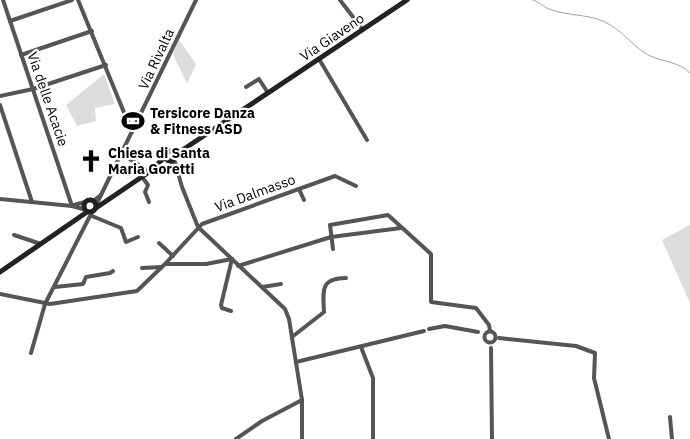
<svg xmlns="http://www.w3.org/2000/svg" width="690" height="439" font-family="'IBM Plex Sans',sans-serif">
	<rect width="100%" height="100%" fill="#fff"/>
	<g fill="#dcdcdc">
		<polygon points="179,40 196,64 187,84 173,54"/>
		<polygon points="104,74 115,104 95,108 96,121 77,126 66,105"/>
		<polygon points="690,225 690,303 662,240"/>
	</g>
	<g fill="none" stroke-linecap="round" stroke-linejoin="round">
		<path stroke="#a3a3a3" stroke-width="1" d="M 533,0 C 540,2 543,7 549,9 C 569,17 594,13 612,26 C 625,34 634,47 648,55 C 662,62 678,61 690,73"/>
		<g stroke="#555" stroke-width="4">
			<polyline points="3,0 72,206"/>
			<polyline points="78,0 132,132"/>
			<polyline points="340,0 363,30"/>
			<polyline points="10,21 72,0"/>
			<polyline points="21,55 92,31"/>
			<polyline points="319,59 367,140"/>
			<polyline points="246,87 259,79 268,93"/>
			<polyline points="0,96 33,89 106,65"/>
			<polyline points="0,105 32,202"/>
			<polyline points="121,153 149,172"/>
			<polyline points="174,159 182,187 198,227 285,309 289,319 302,400 302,439"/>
			<polyline points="171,161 174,169"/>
			<polyline points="142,177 148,185 145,192 149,202"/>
			<polyline points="299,189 304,200"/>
			<polyline points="101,195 196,0"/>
			<polyline points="0,199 72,206 83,209"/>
			<polyline points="93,201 101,195 97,203"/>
			<polyline points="74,205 85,202"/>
			<polyline points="92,216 121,228 126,242 138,237"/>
			<polyline points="14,235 41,244"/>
			<polyline points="159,243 173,256"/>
			<polyline points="333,249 330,225 388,215 431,254 431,302 476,308 489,325 490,331"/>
			<polyline points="165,264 202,224 335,176 356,186"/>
			<polyline points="238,266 331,237 401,228"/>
			<polyline points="142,268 162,267"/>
			<polyline points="55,287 83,284 86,277 110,273 113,271"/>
			<polyline points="262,287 281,284"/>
			<polyline points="0,294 50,304 137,291 165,264 206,264 232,259"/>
			<polyline points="231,311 222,308 221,305 232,259"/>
			<polyline points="429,329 445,326 478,332"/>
			<circle cx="490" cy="337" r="5.5"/>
			<path d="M 292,337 L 324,312 C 323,291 320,278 346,278"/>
			<polyline points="499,338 576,346 595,353 594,378 609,439"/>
			<polyline points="361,347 373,378 373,439"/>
			<polyline points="491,348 492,439"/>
			<polyline points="31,353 45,304 93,210"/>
			<polyline points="296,362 424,331"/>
			<polyline points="670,417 672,439"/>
			<polyline points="236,439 262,421 302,400"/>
		</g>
		<g stroke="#222" stroke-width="5">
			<circle cx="170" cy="156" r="5"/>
			<polyline points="175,155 407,0"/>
			<circle cx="90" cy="206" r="6"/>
			<polyline points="96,208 149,172 165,157"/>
			<polyline points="0,272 87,212"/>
		</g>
	</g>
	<defs>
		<symbol id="stadium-bare" viewBox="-9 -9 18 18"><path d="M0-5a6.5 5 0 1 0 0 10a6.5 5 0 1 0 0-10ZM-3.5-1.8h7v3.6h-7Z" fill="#000" stroke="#fff" stroke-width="2.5" paint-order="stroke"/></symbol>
		<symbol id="church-bare" viewBox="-9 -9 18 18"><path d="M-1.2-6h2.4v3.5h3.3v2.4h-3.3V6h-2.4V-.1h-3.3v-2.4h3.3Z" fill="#000" stroke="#fff" stroke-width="2.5" paint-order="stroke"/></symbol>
	</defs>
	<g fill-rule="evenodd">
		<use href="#stadium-bare" x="117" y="105" width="32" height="32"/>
		<use href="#church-bare" x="75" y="145" width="32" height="32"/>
	</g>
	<g text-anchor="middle" stroke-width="4.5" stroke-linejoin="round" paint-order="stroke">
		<g font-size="14" fill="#000" stroke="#fff">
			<text transform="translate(332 37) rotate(-34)" y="5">Via Giaveno</text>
			<text transform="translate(156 59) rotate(-65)" y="5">Via Rivalta</text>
			<text transform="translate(48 99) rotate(71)" y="5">Via delle Acacie</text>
			<text transform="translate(255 193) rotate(-20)" y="5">Via Dalmasso</text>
		</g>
		<g font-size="14" font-weight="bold" fill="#000" stroke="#fff" text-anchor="start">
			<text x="150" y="118">Tersicore Danza<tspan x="150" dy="16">&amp; Fitness ASD</tspan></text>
			<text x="108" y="158">Chiesa di Santa<tspan x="108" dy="16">Maria Goretti</tspan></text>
		</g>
	</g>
</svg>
